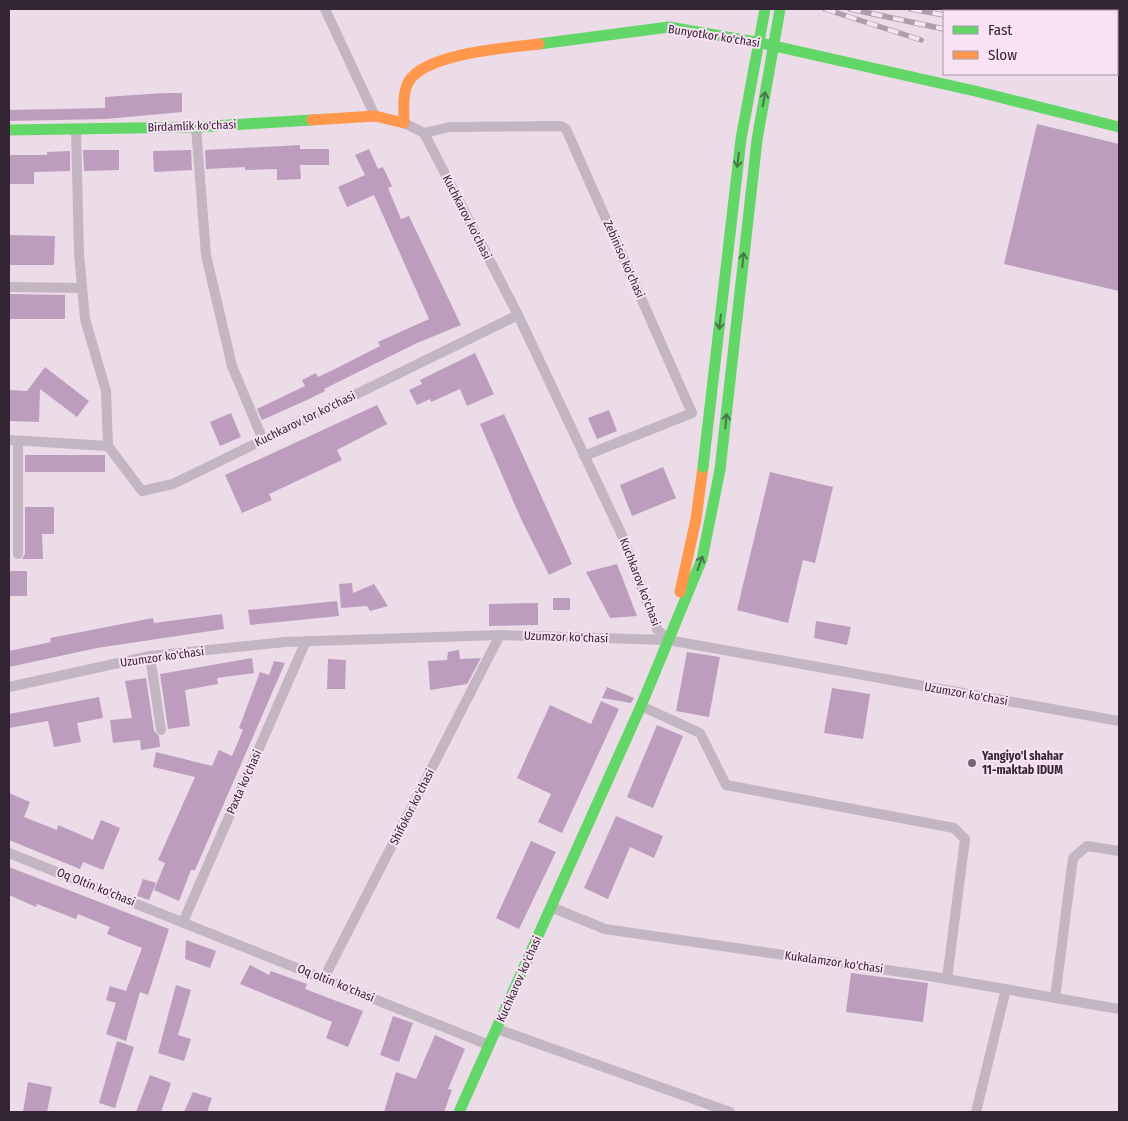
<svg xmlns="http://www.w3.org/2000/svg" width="1128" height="1121" font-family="'Fira Sans Condensed',sans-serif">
	<rect width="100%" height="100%" fill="#ebdce8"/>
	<g fill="#bd9dbe">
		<polygon points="164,93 182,93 182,112 106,119 9,121 9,110 105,108 105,97"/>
		<polygon points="1037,124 1119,144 1119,291 1004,264"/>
		<polygon points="300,145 300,149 329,149 329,165 300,165 301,179 277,180 277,169 245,170 245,167 206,169 205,150"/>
		<polygon points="369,149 378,169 383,167 392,186 388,188 401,219 409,216 461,325 417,343 324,389 325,391 307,400 262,420 257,409 305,386 302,380 316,373 318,377 337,368 380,346 378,342 429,319 374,195 347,207 338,187 365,175 355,155"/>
		<polygon points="83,150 119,150 119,170 84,171"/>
		<polygon points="191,150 192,170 154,172 153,151"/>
		<polygon points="70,151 70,171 34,172 34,184 9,184 9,155 47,155 47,152"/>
		<polygon points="9,235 55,236 54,265 9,265"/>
		<polygon points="9,294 65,295 65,319 9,319"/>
		<polygon points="475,353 494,394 467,406 460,389 431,402 430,399 417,405 409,390 422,384 420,380"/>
		<polygon points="45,367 89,401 77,417 40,389 39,422 9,421 9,390 27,391"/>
		<polygon points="377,405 387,424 337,450 342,460 269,494 272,500 242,513 225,475"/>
		<polygon points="609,410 617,431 597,439 588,418"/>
		<polygon points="231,413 241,437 220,446 210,422"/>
		<polygon points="504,414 572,564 549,575 521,519 480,424"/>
		<rect x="25" y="455" width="80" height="17"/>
		<polygon points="663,467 676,498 632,516 620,485"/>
		<polygon points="770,472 833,487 815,563 803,560 788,623 737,610"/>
		<polygon points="25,507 54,507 54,534 42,534 43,559 22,559 25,554"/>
		<polygon points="617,564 637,616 610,618 586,572"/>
		<rect x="9" y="571" width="18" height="25"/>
		<polygon points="352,583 353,593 374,584 388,606 370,611 367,606 341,608 339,584"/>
		<rect x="553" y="598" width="17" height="12"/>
		<polygon points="337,601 339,616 250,625 248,610"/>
		<polygon points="538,603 538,625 489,626 489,604"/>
		<polygon points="222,614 224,629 97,648 9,667 9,651 51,642 50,638 153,618 154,623"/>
		<polygon points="816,621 851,627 847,645 814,638"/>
		<polygon points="459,650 460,659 481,658 467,684 430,690 428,661 447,660 448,652"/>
		<polygon points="687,652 720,657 709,717 676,711"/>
		<polygon points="252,658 254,673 217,678 218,684 185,690 190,726 168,729 160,674"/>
		<polygon points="328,659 346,660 345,689 327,689"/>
		<polygon points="274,661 285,663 195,870 191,870 179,901 154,890 165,863 158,860 195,777 153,767 156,752 212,766 219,750 232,756 243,730 239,728 260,672 269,675"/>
		<polygon points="146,678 154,731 159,736 160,747 141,750 140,740 113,743 110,720 132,718 125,681"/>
		<polygon points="607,687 634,698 631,703 602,698"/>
		<polygon points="832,688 870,694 863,739 824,733"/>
		<polygon points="99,697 103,718 77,723 81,742 54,747 48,721 9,728 9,714"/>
		<polygon points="601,701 619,709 562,833 538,822 551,794 517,778 550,705 591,724"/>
		<polygon points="657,725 683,736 653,808 627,797"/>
		<polygon points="9,793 30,802 24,817 57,830 58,825 93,840 101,820 120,828 103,870 83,862 80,869 9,840"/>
		<polygon points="616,816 663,836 654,858 630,847 608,899 584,888"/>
		<polygon points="531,841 556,852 519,929 496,918"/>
		<polygon points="9,867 169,929 148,995 140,992 126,1041 106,1034 116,1003 106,1000 110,986 126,991 142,948 107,934 110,927 78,914 76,919 37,904 36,907 9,895"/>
		<polygon points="143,879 156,883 149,900 137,896"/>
		<polygon points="186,940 216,951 210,968 185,959"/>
		<polygon points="250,965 269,975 271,971 307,984 305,989 363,1011 348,1047 326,1038 332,1022 240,984"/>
		<polygon points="851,973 928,983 923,1022 846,1012"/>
		<polygon points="176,985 191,990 178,1035 191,1039 184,1061 158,1053"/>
		<polygon points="393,1016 413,1023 399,1062 380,1055"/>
		<polygon points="435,1035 465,1049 448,1089 452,1090 444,1112 384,1112 396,1072 416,1079"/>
		<polygon points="117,1041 134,1047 115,1108 99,1103"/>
		<polygon points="150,1075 171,1083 161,1112 136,1112"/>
		<polygon points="28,1082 52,1087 47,1112 23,1112"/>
		<polygon points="193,1092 212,1098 207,1112 184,1112"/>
	</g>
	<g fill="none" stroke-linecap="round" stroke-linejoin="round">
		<g stroke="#c3b6c2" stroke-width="10">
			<polyline points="325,9 375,116"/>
			<polyline points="404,123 424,133 518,315 621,533 657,629 668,640"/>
			<polyline points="196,127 206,255 232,366 263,440"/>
			<polyline points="76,130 79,254 85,319 106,391 108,446"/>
			<polyline points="424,133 450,127 561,126 566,129 692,413 584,456"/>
			<polyline points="9,287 82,288"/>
			<polyline points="9,440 108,446"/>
			<polyline points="108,446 142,491 173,484 518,315"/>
			<polyline points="18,554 18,441"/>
			<polyline points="150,656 161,730"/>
			<polyline points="9,687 150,656 285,642 500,635 668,640 1119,721"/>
			<polyline points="641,706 700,733 726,785 954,828 965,839 947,979"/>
			<polyline points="9,853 489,1045"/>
			<polyline points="551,907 605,929 935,977 1119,1009"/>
			<polyline points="183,922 306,641"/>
			<polyline points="324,978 500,635"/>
			<polyline points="1055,998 1073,858 1087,846 1119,851"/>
			<polyline points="497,1029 730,1112"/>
			<polyline points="976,1112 1006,989"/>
		</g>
		<g stroke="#63d668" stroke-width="11">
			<polyline points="539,44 669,27 761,43 975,91 1119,127"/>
			<polyline points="9,130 196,127 312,120"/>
			<polyline points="459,1112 641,706 702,559 720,470"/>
		</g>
		<g stroke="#ff974d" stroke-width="11">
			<path d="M 312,120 L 375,116 L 404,123 C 404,111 402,92 409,81 C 427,53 507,48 539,44"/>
			<polyline points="680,592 696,519 703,467"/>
		</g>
		<defs>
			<g id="rail">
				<polyline points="825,9 921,40"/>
				<polyline points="850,9 944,29"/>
				<polyline points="911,9 944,15"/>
				<polyline points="960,9 972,11"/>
				<polyline points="1117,41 1119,41"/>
				<polyline points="1117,51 1119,51"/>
			</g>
		</defs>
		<use href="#rail" stroke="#aba0aa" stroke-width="5.5"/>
		<use href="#rail" stroke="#f9e2f4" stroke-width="4" stroke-dasharray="11" stroke-linecap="butt"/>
		<g stroke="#63d668" stroke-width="11">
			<polyline points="703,467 741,139 765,9"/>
			<polyline points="720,470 757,140 780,9"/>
		</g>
	</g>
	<defs><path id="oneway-shaft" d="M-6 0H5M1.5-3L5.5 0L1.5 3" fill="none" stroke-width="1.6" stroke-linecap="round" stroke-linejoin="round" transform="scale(1.25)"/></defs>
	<g stroke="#49754b">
		<use href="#oneway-shaft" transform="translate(764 99) rotate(-80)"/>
		<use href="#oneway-shaft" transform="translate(738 160) rotate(97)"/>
		<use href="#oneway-shaft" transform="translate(743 260) rotate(-84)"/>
		<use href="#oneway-shaft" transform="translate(720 322) rotate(97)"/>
		<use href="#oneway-shaft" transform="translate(726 421) rotate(-84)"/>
		<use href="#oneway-shaft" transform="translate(700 563) rotate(-70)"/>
	</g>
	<circle fill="#746573" stroke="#f9e2f4" stroke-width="2" cx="972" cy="763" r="5"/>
	<g text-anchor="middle" stroke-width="4" stroke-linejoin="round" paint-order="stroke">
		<g font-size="12" fill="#342534" stroke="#f9e2f4">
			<text transform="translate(714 36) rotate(9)" y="4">Bunyotkor ko'chasi</text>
			<text transform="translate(192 126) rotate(-2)" y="4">Birdamlik ko'chasi</text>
			<text transform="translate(467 217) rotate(63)" y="4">Kuchkarov ko'chasi</text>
			<text transform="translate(624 259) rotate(66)" y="4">Zebiniso ko'chasi</text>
			<text transform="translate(305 419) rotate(-26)" y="4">Kuchkarov tor ko'chasi</text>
			<text transform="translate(640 582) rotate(69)" y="4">Kuchkarov ko'chasi</text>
			<text transform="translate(566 637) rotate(2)" y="4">Uzumzor ko'chasi</text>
			<text transform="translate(162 657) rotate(-8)" y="4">Uzumzor ko'chasi</text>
			<text transform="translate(966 694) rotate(10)" y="4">Uzumzor ko'chasi</text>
			<text transform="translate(244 782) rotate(-66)" y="4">Paxta ko'chasi</text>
			<text transform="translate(412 807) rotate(-63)" y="4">Shifokor ko'chasi</text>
			<text transform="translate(96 887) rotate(22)" y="4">Oq Oltin ko'chasi</text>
			<text transform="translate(834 962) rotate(8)" y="4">Kukalamzor ko'chasi</text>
			<text transform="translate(519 979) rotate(-66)" y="4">Kuchkarov ko'chasi</text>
			<text transform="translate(336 983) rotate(22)" y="4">Oq oltin ko'chasi</text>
		</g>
		<g font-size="12" font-weight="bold" fill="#342534" stroke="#f9e2f4" text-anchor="start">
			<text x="982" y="760">Yangiyo'l shahar<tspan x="982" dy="14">11-maktab IDUM</tspan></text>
		</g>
	</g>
	<rect width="1128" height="1121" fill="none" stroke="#342534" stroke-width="20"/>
	<rect x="943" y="10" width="175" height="65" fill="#f9e2f4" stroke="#aa96a7"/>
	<rect x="953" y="26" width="25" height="8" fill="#63d668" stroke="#aa96a7"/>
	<text x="988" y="35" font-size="15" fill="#342534">Fast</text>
	<rect x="953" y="51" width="25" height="8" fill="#ff974d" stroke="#aa96a7"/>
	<text x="988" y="60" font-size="15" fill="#342534">Slow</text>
</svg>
